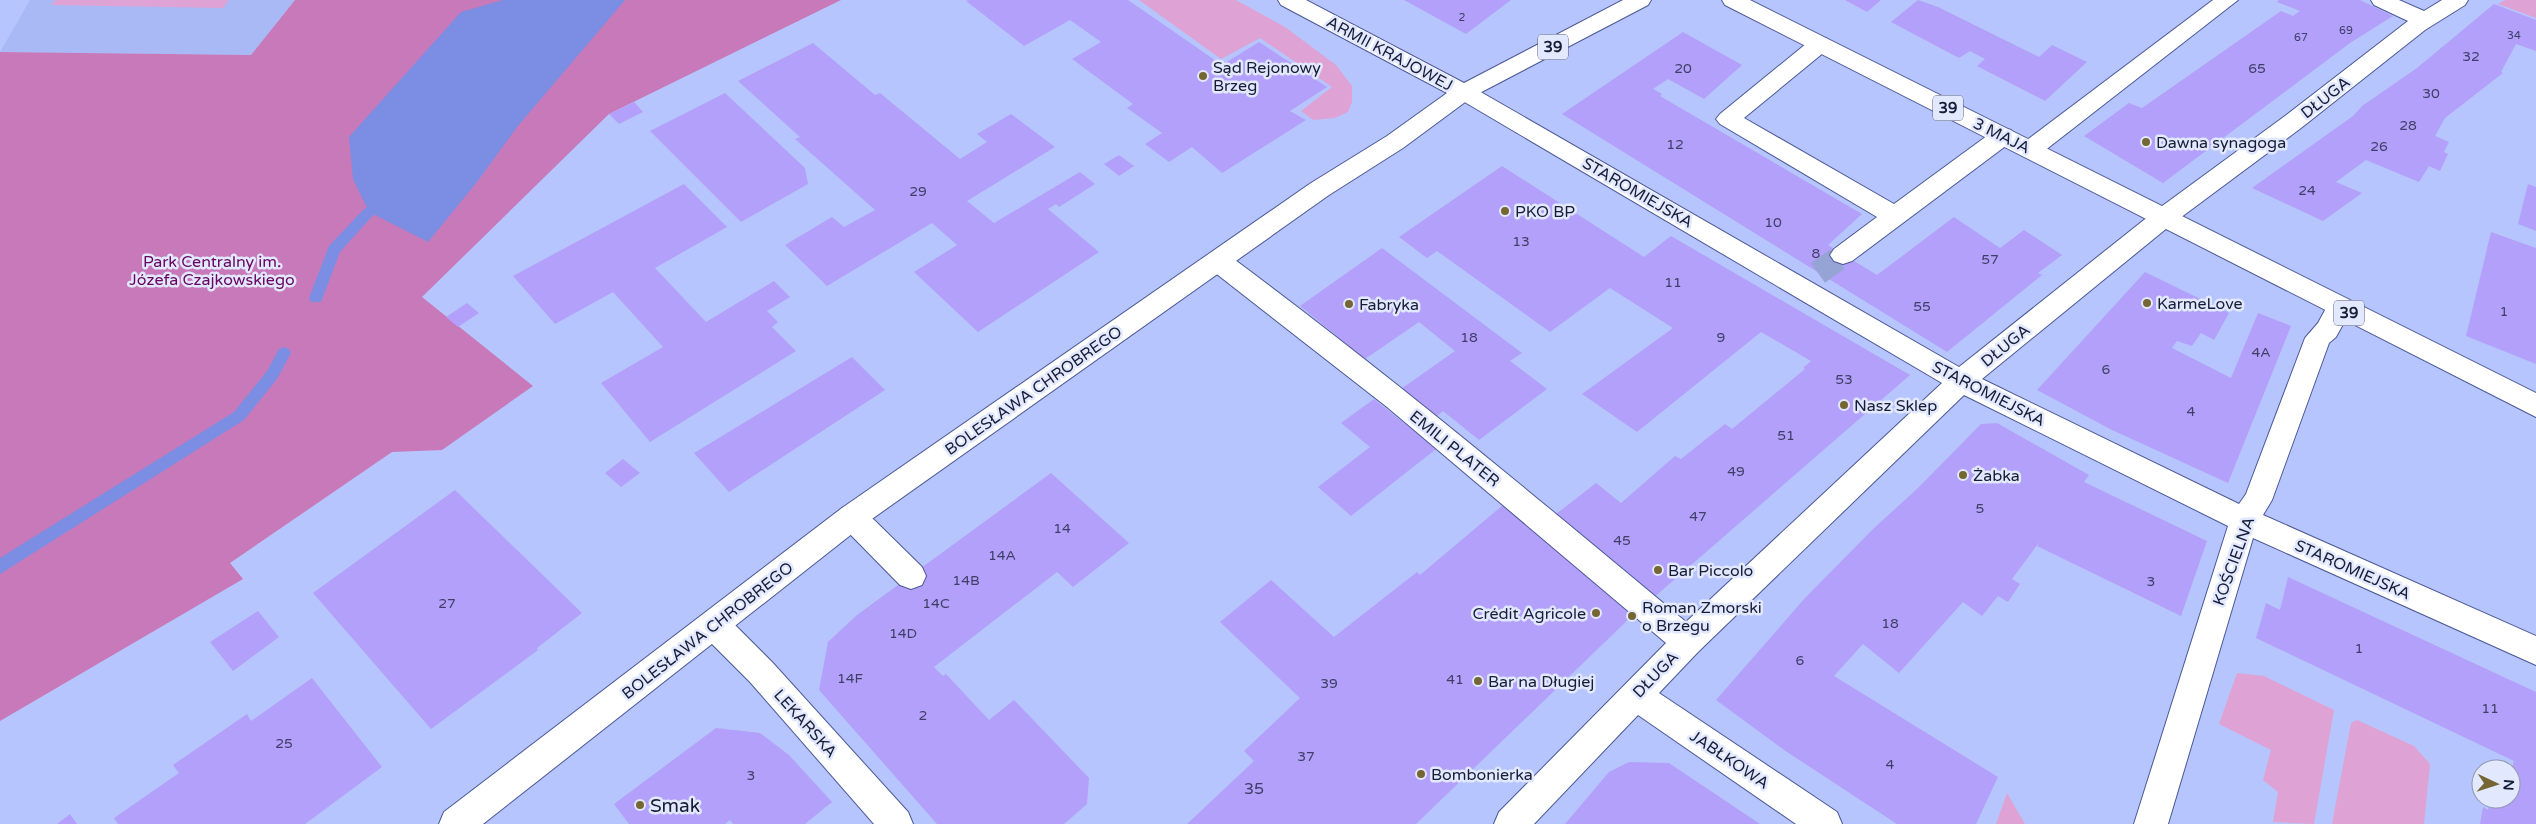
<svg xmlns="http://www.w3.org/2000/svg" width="2536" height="824" font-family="'Varela Round',sans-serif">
	<rect width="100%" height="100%" fill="#b6c5fd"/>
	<polygon fill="#a9b9f6" points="30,0 295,0 251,55 0,52"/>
	<g fill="#dfa2d4">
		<polygon points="56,0 229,0 223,8 51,5"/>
		<polygon points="1139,0 1236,0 1285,27 1336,65 1352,86 1352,102 1348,112 1335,118 1313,120 1301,111 1332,87 1260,38 1221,59"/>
		<polygon points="2505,0 2536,0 2536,18 2498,4"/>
		<polygon points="2237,673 2264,676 2334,710 2314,824 2273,822 2278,792 2263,780 2271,750 2219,724"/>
		<polygon points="2357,720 2414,746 2430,764 2424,824 2332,824 2351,723"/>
		<polygon points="2007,793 2025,824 1996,824"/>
	</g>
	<polygon fill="#c779ba" points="295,0 841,0 609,114 422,297 533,386 442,450 392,452 230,563 243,579 0,721 0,52 251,55"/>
	<polygon fill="#7b8ee3" points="503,0 625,0 517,127 477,182 428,242 369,212 353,179 349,137 461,12"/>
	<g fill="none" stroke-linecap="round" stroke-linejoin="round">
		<g fill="#7b8ee3" fill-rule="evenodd">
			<polygon points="369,207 376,212 340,252 321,302 311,302 309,298 329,246 364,209"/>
			<polygon points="284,347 289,349 291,353 277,379 244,420 0,574 0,558 234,412 267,371 279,349"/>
		</g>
	</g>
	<g fill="#b3a0fa">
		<polygon points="969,0 1128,0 1222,65 1259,42 1327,87 1290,111 1306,120 1222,173 1192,147 1169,162 1145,144 1162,133 1127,108 1133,104 1072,59 1101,42 1070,20 1024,46 966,1"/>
		<polygon points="1404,0 1511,0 1466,34"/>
		<polygon points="1845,0 1881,0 1867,12"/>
		<polygon points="1918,0 1938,7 2039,57 2052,45 2087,62 2045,101 1977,66 1985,59 1970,51 1959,58 1891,22"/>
		<polygon points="2279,0 2360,0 2393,16 2350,43 2163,183 2084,136 2129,103 2142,108 2281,11 2293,16 2300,11 2277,2"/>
		<polygon points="2494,4 2536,20 2536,51 2516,44 2501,72 2503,73 2445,118 2435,136 2449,142 2444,152 2448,154 2440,171 2429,166 2419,182 2366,160 2336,182 2362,193 2323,221 2252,188 2353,116 2362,106 2417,68"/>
		<polygon points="1683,32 1742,65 1704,99 1668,79 1653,89 1662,94 1660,96 1862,214 1828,245 1877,275 1954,217 2000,248 2024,230 2062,255 2038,273 2042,275 1947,352 1562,114"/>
		<polygon points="813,43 875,95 880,93 960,159 987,142 977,134 1011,114 1055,147 967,201 994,223 1080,172 1095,184 1059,207 1056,204 1048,209 1099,252 978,332 914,272 957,245 932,223 827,286 785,245 832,217 844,227 875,210 795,139 800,137 738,81"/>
		<polygon points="725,93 805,168 808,184 741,222 650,131"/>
		<polygon points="634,102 643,112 619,124 609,114"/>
		<polygon points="1119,155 1134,166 1119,176 1104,164"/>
		<polygon points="1502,166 1644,257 1671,236 1910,375 1652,599 1551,518 1596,483 1621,503 1675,456 1681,459 1725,424 1732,429 1805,369 1803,368 1811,361 1761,332 1637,432 1582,394 1673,328 1610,288 1550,332 1437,251 1427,258 1399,237"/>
		<polygon points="684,184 727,227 655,268 706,322 774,281 790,297 767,311 778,322 772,327 796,351 650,442 601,383 663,347 613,292 555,324 513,276"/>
		<polygon points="2528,184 2536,187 2536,231 2518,224"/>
		<polygon points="2491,232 2536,248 2536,364 2466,336"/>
		<polygon points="1382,248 1522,353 1510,361 1547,389 1479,440 1443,411 1436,417 1401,389 1455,351 1419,322 1365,359 1300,306"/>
		<polygon points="2145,272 2229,313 2214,340 2201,333 2192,346 2177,341 2172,348 2231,378 2258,313 2291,326 2228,483 2112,430 2037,390"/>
		<polygon points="467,303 479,313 458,327 446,317"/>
		<polygon points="852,357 885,390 729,492 694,453"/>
		<polygon points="1374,399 1436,449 1351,516 1318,487 1370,447 1341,423"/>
		<polygon points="1997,423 2089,475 2084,482 2207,541 2181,616 2037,546 2040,541 2012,579 2020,584 2008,602 1998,596 1982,616 1963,602 1899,673 1863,644 1834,676 1998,777 1976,824 1897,824 1784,750 1716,700 1805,598 1873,529 1918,488 1981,424"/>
		<polygon points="623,459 640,473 621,487 605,473"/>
		<polygon points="1051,473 1129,543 1073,587 1057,572 934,667 943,676 946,674 989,720 1014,700 1089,778 1087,804 1064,824 937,824 819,690 828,642 857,615"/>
		<polygon points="455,490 582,613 537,648 538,650 431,729 313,593"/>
		<polygon points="1503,505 1635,613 1416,824 1187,824 1254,761 1244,751 1300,698 1220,622 1271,580 1334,637 1417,572 1420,575"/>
		<polygon points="2288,577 2536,692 2536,824 2480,824 2483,807 2488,810 2490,799 2511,799 2511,771 2514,761 2256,638 2266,603 2280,610"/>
		<polygon points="258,611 279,637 233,671 210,642"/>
		<polygon points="312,678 382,767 305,824 118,824 114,818 179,773 173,765 247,714 251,721"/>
		<polygon points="716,728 760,733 789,755 832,802 805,824 733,824 730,820 725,824 629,824 614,804"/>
		<polygon points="1629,762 1669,763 1760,824 1565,824 1609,772"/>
		<polygon points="70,814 77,824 57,824"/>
	</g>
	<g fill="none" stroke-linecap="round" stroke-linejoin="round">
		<polyline stroke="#96a3d5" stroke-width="24" stroke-dasharray="24 12" stroke-linecap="butt" points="1818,273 1843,255"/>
		<defs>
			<g id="minor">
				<polygon points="2213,0 2238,0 2039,155 2031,157 2023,155 2019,149 2023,143"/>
				<path d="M 2371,0 L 2399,0 L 2424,11 L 2442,0 L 2468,0 L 2465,5 L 2425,30 L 2301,128 L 2172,224 L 1982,379 L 2239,504 L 2246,494 L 2305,338 L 2318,323 L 2330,301 L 2339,298 L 2348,301 L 2352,308 L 2336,337 L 2329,343 L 2272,500 L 2263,515 L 2536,636 L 2536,665 L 2253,538 L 2168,824 L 2134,824 L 2228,526 L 1964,395 L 1698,652 L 1659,693 L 1837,812 L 1842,824 L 1796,824 L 1638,715 L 1534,824 L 1494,824 L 1499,812 L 1666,643 L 1387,407 L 1209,268 L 1205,261 L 1209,254 L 1218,252 L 1227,254 C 1385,371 1536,497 1686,622 L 1942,383 L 1456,97 L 1453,92 L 1456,87 L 1464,85 L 1472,87 L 1959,367 L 2154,212 L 2285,116 L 2408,21 L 2374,5 Z"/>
				<polygon points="1820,37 1828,39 1831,44 1828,49 1744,118 1894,204 1995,130 2003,128 2011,130 2015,136 2011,142 1852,261 1843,264 1834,261 1830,255 1834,249 1877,217 1720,124 1716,119 1720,114 1812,39"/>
				<polygon points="852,505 862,508 922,567 926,576 922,585 911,589 900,585 842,526 837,517 842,508"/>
				<polygon points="714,611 725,615 772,662 908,812 913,824 874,824 750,682 703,635 699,625 703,615"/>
			</g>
			<g id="major">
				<polygon points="1278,0 1306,0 1464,83 1623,0 1651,0 1648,5 1472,97 1403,148 1329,195 862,526 483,824 439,824 444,812 842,508 1311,183 1387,136 1447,93 1281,5"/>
				<polygon points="1722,0 1750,0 2536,393 2536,417 1725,5"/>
			</g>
		</defs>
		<use href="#minor" stroke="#4b5896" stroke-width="2"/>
		<use href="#major" stroke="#4b5896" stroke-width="2"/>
		<use href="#minor" fill="#fff" fill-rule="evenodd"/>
		<use href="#major" fill="#fff" fill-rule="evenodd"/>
	</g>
	<g fill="#756633" stroke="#e2e8fe" stroke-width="2">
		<circle cx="1203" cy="76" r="5"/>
		<circle cx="2146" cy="142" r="5"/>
		<circle cx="1505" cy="211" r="5"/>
		<circle cx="2147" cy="303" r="5"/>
		<circle cx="1349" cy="304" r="5"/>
		<circle cx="1844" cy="405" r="5"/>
		<circle cx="1963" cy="475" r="5"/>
		<circle cx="1658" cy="570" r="5"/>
		<circle cx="1596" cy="613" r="5"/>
		<circle cx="1632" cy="616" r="5"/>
		<circle cx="1478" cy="681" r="5"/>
		<circle cx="1421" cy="774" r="5"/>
		<circle cx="640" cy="805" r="5"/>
	</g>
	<g text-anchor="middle" stroke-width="5" stroke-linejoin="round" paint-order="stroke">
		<g font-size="11" fill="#3e3e67">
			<text x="1462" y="21">2</text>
			<text x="2346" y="34">69</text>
			<text x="2514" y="39">34</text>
			<text x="2301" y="41">67</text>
		</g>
		<g font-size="14" fill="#3e3e67">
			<text x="2471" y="61">32</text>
			<text x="1683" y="73">20</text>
			<text x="2257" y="73">65</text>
			<text x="2431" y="98">30</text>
			<text x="2408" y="130">28</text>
			<text x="1675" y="149">12</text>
			<text x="2379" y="151">26</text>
			<text x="2307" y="195">24</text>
			<text x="918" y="196">29</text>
			<text x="1773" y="227">10</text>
			<text x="1521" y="246">13</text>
			<text x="1816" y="258">8</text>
			<text x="1990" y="264">57</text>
			<text x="1673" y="287">11</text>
			<text x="1922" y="311">55</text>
			<text x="2504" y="316">1</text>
			<text x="1469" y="342">18</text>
			<text x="1721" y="342">9</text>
			<text x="2261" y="357">4A</text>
			<text x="2106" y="374">6</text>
			<text x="1844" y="384">53</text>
			<text x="2191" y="416">4</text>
			<text x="1786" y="440">51</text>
			<text x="1736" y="476">49</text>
			<text x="1980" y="513">5</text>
			<text x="1698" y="521">47</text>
			<text x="1062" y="533">14</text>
			<text x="1622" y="545">45</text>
			<text x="1002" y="560">14A</text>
			<text x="966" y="585">14B</text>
			<text x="2151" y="586">3</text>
			<text x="447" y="608">27</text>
			<text x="936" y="608">14C</text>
			<text x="1890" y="628">18</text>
			<text x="903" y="638">14D</text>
			<text x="2359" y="653">1</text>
			<text x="1800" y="665">6</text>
			<text x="850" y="683">14F</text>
			<text x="1455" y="684">41</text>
			<text x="1329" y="688">39</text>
			<text x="2490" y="713">11</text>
			<text x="923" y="720">2</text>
			<text x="284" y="748">25</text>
			<text x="1306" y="761">37</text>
			<text x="1890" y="769">4</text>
			<text x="751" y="780">3</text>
		</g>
		<g fill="#e2e8fe" stroke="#545a72" stroke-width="1">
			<rect x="1538" y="34.5" width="30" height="25" rx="4"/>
			<rect x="1933" y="95.5" width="30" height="25" rx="4"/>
			<rect x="2334" y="300.5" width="30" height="25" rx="4"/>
		</g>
		<g font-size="15" font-weight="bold" fill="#171d36">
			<text x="1553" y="52">39</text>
			<text x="1948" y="113">39</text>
			<text x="2349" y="318">39</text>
		</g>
		<g font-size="16" fill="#171d36" stroke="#e2e8fe">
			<text transform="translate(1390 53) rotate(28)" y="6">ARMII KRAJOWEJ</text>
			<text transform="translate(2325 97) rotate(-38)" y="6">DŁUGA</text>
			<text transform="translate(2002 135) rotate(26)" y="6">3 MAJA</text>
			<text transform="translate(1638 192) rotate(30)" y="6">STAROMIEJSKA</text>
			<text transform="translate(2005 345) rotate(-39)" y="6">DŁUGA</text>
			<text transform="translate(1033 390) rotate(-35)" y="6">BOLESŁAWA CHROBREGO</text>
			<text transform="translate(1989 393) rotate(27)" y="6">STAROMIEJSKA</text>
			<text transform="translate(1455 448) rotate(39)" y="6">EMILI PLATER</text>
			<text transform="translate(2233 561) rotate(-70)" y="6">KOŚCIELNA</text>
			<text transform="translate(2353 569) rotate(24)" y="6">STAROMIEJSKA</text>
			<text transform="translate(707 630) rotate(-38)" y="6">BOLESŁAWA CHROBREGO</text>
			<text transform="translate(1655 674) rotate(-46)" y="6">DŁUGA</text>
			<text transform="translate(806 723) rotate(48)" y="6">LEKARSKA</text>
			<text transform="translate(1730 759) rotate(34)" y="6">JABŁKOWA</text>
		</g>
		<g font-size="16" fill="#171d36" stroke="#e2e8fe" text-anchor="start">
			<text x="1213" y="73">Sąd Rejonowy<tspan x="1213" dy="18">Brzeg</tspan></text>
			<text x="2156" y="148">Dawna synagoga</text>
			<text x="1515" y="217">PKO BP</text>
			<text x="2157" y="309">KarmeLove</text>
			<text x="1359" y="310">Fabryka</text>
			<text x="1854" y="411">Nasz Sklep</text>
			<text x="1973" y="481">Żabka</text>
			<text x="1668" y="576">Bar Piccolo</text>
			<text x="1642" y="613">Roman Zmorski<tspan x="1642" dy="18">o Brzegu</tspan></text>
			<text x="1586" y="619" text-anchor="end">Crédit Agricole</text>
			<text x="1488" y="687">Bar na Długiej</text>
			<text x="1431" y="780">Bombonierka</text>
		</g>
		<g font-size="16" fill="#690460" stroke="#e2e8fe">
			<text x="212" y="267">Park Centralny im.<tspan x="212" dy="18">Józefa Czajkowskiego</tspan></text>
		</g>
		<g font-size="16" fill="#3e3e67">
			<text x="1254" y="794">35</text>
		</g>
		<g font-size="19" fill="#171d36" stroke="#e2e8fe" text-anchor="start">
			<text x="650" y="812">Smak</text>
		</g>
	</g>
	<g transform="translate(2496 784) rotate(94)"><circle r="24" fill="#e2e8fe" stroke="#9197ae"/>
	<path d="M0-4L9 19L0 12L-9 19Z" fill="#756633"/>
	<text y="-8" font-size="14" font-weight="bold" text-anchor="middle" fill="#171d36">N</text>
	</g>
</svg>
